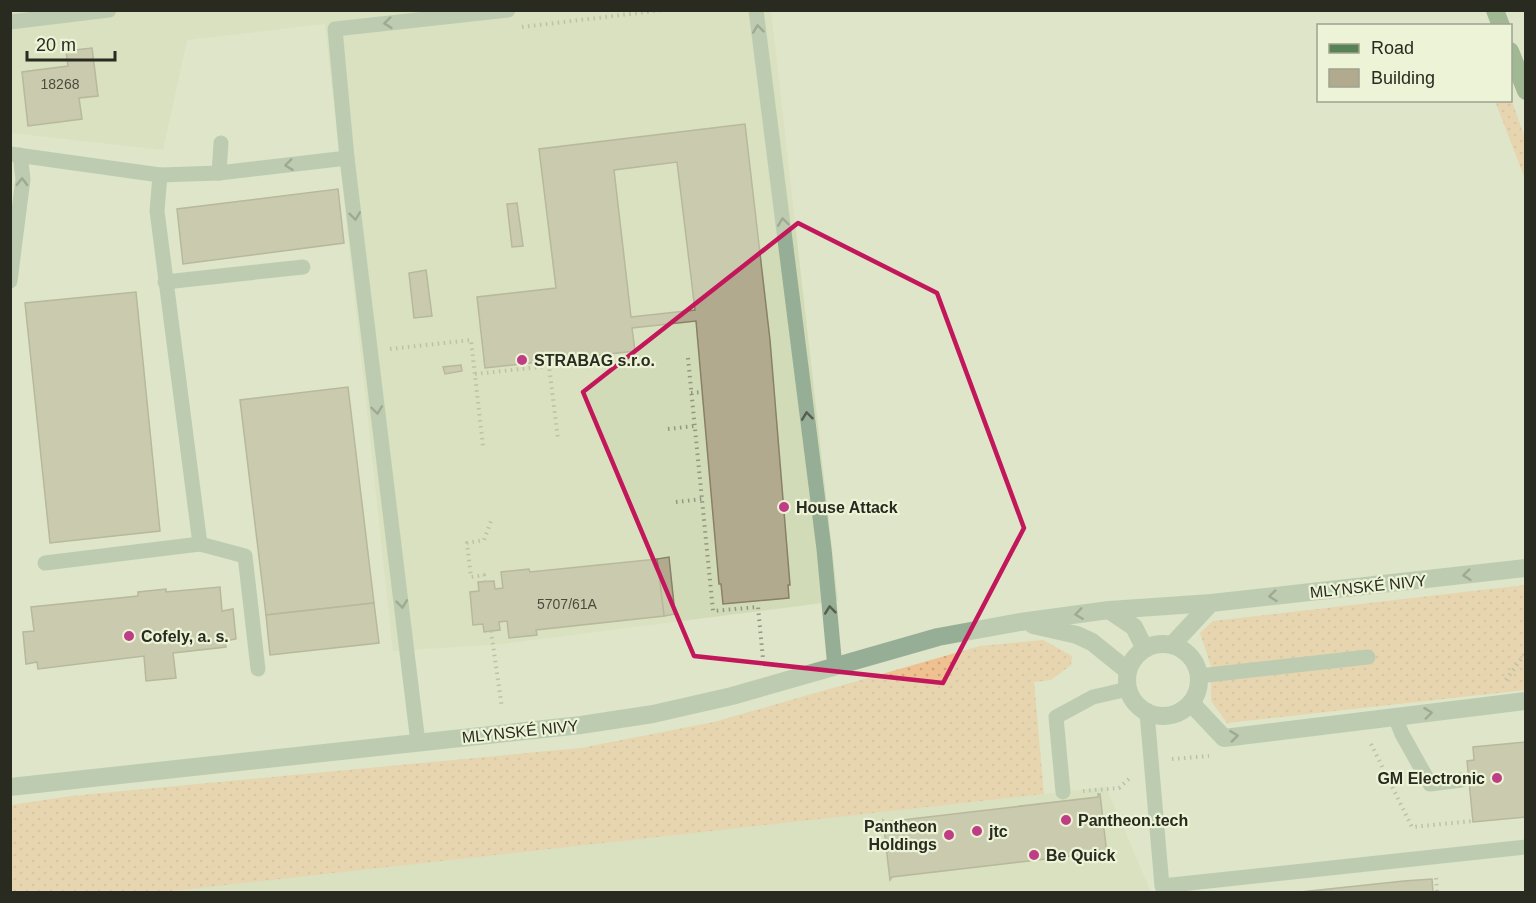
<svg xmlns="http://www.w3.org/2000/svg" width="1536" height="903" font-family="Helvetica,sans-serif">
	<defs>
		<pattern id="grass-dots" width="8" height="8" patternUnits="userSpaceOnUse" patternTransform="scale(1.5)"><rect width="8" height="8" fill="#efc090"/><path d="M2 2h.1M6 6h.1" fill="none" stroke="#cda57c" stroke-width="1.8" stroke-linecap="round"/></pattern>
	</defs>
	<rect width="100%" height="100%" fill="#dee5c9"/>
	<g fill="#d2dbb7">
		<polygon points="11,11 771,11 838,601 503,644 393,651 325,24 187,40 163,150 11,133"/>
		<polygon points="1106,787 1151,892 164,892 1044,794"/>
	</g>
	<g fill="url(#grass-dots)">
		<polygon points="1511,99 1525,138 1525,179 1495,101"/>
		<polygon points="1525,585 1525,690 1227,723 1211,701 1211,666 1200,633 1213,621"/>
		<polygon points="1043,640 1072,656 1071,665 1051,680 1034,682 1044,794 164,892 11,892 11,805 71,796 581,748 714,722 980,646"/>
	</g>
	<g fill="#b2aa8f" stroke="#888067" stroke-width="1.5" fill-rule="evenodd">
		<polygon points="92,48 98,96 79,98 82,119 28,126 22,72 68,66 66,51"/>
		<path d="M 745,124 L 770,340 L 790,585 L 788,585 L 789,598 L 723,604 L 721,584 L 719,584 L 696,321 L 632,328 L 635,351 L 485,368 L 477,297 L 556,288 L 539,149 ZM 677,162 L 695,310 L 631,317 L 614,170 Z"/>
		<polygon points="338,189 344,243 183,264 177,209"/>
		<polygon points="517,203 523,246 512,247 507,204"/>
		<polygon points="426,270 432,316 414,318 409,273"/>
		<polygon points="136,292 160,531 50,543 25,303"/>
		<polygon points="461,365 462,371 445,374 443,367"/>
		<polygon points="348,387 374,603 266,615 240,400"/>
		<polygon points="669,557 675,614 664,616 657,559"/>
		<polygon points="657,559 664,616 536,630 537,635 509,638 507,621 499,622 500,630 491,631 484,632 483,624 473,625 470,592 479,591 478,582 494,581 495,589 503,588 501,572 529,569 530,572"/>
		<polygon points="220,587 222,611 233,609 236,639 225,641 226,647 173,653 176,678 146,681 144,656 38,669 37,662 26,664 23,632 34,631 31,607 138,596 138,592 166,589 166,592"/>
		<polygon points="374,603 379,643 270,655 266,615"/>
		<polygon points="1526,742 1526,817 1473,822 1467,761 1474,760 1473,747"/>
		<polygon points="1098,794 1100,794 1107,855 1105,852 892,877 890,880 883,820 885,822 1098,797"/>
		<polygon points="1432,879 1433,892 1300,892 1404,881"/>
	</g>
	<g fill="none" stroke-linecap="round" stroke-linejoin="round">
		<g stroke="#929782" stroke-width="4" stroke-dasharray="1.5 4.5" stroke-linecap="butt">
			<polyline points="522,27 663,10"/>
			<polyline points="390,349 471,340 483,446"/>
			<polyline points="688,358 713,611 758,607 763,659"/>
			<polyline points="475,374 549,366 558,439"/>
			<polyline points="691,393 702,392"/>
			<polyline points="668,429 694,426"/>
			<polyline points="676,502 702,499"/>
			<polyline points="485,582 484,575 471,577 467,543 484,540 491,521"/>
			<polyline points="491,631 502,708"/>
			<polyline points="1506,680 1526,652"/>
			<polyline points="1371,744 1412,827 1473,821"/>
			<polyline points="1172,759 1209,756"/>
			<polyline points="1083,791 1119,788 1131,777"/>
			<polyline points="1436,878 1437,892"/>
		</g>
		<g stroke="#96ae95" stroke-width="15">
			<polyline points="756,10 824,549 835,668"/>
			<polyline points="10,22 109,10"/>
			<polyline points="10,154 160,175 219,173 347,158"/>
			<polyline points="219,173 221,143"/>
			<polyline points="160,175 157,211 200,544 245,556 258,669"/>
			<polyline points="10,281 23,179 20,155"/>
			<polyline points="165,282 303,267"/>
			<polyline points="45,563 200,544"/>
			<polyline points="1199,676 1368,657"/>
			<polyline points="1147,713 1162,886 1526,847"/>
			<polyline points="1395,717 1402,734 1430,784 1462,780"/>
			<polyline points="418,743 347,158 335,29 508,10"/>
			<polyline points="1063,792 1056,717 1093,697 1128,689"/>
		</g>
		<g stroke="#96ae95" stroke-width="18">
			<polyline points="1109,610 1134,627 1145,649"/>
			<polyline points="1033,625 1077,635 1092,642 1128,671"/>
			<circle cx="1163" cy="680" r="36"/>
			<polyline points="1172,645 1211,603"/>
			<polyline points="1191,703 1224,738 1526,701"/>
			<polyline points="10,787 581,725 653,714 732,696 938,637 1020,622 1109,610 1211,603 1526,568"/>
		</g>
		<g stroke="#568255" stroke-width="18">
			<polyline points="1495,10 1501,26"/>
			<polyline points="1510,51 1526,91"/>
		</g>
	</g>
	<defs><path id="oneway-chevron" d="M-2-3.5L2.5 0L-2 3.5" fill="none" stroke-width="1.6" stroke-linecap="round" stroke-linejoin="round" transform="scale(1.5)"/></defs>
	<g stroke="#555f4f">
		<use href="#oneway-chevron" transform="translate(388 23) rotate(174)"/>
		<use href="#oneway-chevron" transform="translate(758 29) rotate(-97)"/>
		<use href="#oneway-chevron" transform="translate(289 165) rotate(173)"/>
		<use href="#oneway-chevron" transform="translate(22 182) rotate(-89)"/>
		<use href="#oneway-chevron" transform="translate(355 216) rotate(83)"/>
		<use href="#oneway-chevron" transform="translate(783 222) rotate(-97)"/>
		<use href="#oneway-chevron" transform="translate(377 410) rotate(83)"/>
		<use href="#oneway-chevron" transform="translate(807 416) rotate(-97)"/>
		<use href="#oneway-chevron" transform="translate(1467 575) rotate(174)"/>
		<use href="#oneway-chevron" transform="translate(1273 596) rotate(174)"/>
		<use href="#oneway-chevron" transform="translate(402 604) rotate(83)"/>
		<use href="#oneway-chevron" transform="translate(830 610) rotate(-96)"/>
		<use href="#oneway-chevron" transform="translate(1079 614) rotate(172)"/>
		<use href="#oneway-chevron" transform="translate(1428 713) rotate(-7)"/>
		<use href="#oneway-chevron" transform="translate(1234 736) rotate(-7)"/>
	</g>
	<path d="M0 0H1536V903H0ZM 798,223 L 937,293 L 1024,528 L 943,683 L 694,656 L 583,392 Z" fill="#dee5c9" fill-opacity=".55" fill-rule="evenodd"/>
	<path fill="none" stroke="#c2185b" stroke-width="4.5" stroke-linejoin="round" d="M 798,223 L 937,293 L 1024,528 L 943,683 L 694,656 L 583,392 Z"/>
	<g fill="#bf3d85" stroke="#ecf3d6" stroke-width="2">
		<circle cx="522" cy="360" r="6"/>
		<circle cx="784" cy="507" r="6"/>
		<circle cx="129" cy="636" r="6"/>
		<circle cx="1497" cy="778" r="6"/>
		<circle cx="1066" cy="820" r="6"/>
		<circle cx="977" cy="831" r="6"/>
		<circle cx="949" cy="835" r="6"/>
		<circle cx="1034" cy="855" r="6"/>
	</g>
	<g text-anchor="middle" stroke-width="4.5" stroke-linejoin="round" paint-order="stroke">
		<g font-size="14" fill="#4b4b3c">
			<text x="60" y="89">18268</text>
			<text x="567" y="609">5707/61A</text>
		</g>
		<g font-size="16" font-weight="bold" fill="#292b21" stroke="#ecf3d6" text-anchor="start">
			<text x="534" y="366">STRABAG s.r.o.</text>
			<text x="796" y="513">House Attack</text>
			<text x="141" y="642">Cofely, a. s.</text>
			<text x="1485" y="784" text-anchor="end">GM Electronic</text>
			<text x="1078" y="826">Pantheon.tech</text>
			<text x="937" y="832" text-anchor="end">Pantheon<tspan x="937" dy="18">Holdings</tspan></text>
			<text x="989" y="837">jtc</text>
			<text x="1046" y="861">Be Quick</text>
		</g>
		<g font-size="16" fill="#292b21" stroke="#ecf3d6">
			<text transform="translate(1368 586) rotate(-6)" y="6">MLYNSKÉ NIVY</text>
			<text transform="translate(520 731) rotate(-6)" y="6">MLYNSKÉ NIVY</text>
		</g>
	</g>
	<rect width="1536" height="903" fill="none" stroke="#292b21" stroke-width="24"/>
	<rect x="1317" y="24" width="195" height="78" fill="#ecf3d6" stroke="#9ea38e" stroke-width="1.5"/>
	<rect x="1329" y="44" width="30" height="9" fill="#568255" stroke="#9ea38e" stroke-width="1.5"/>
	<text x="1371" y="54" font-size="18" fill="#292b21">Road</text>
	<rect x="1329" y="69" width="30" height="18" fill="#b2aa8f" stroke="#9ea38e" stroke-width="1.5"/>
	<text x="1371" y="84" font-size="18" fill="#292b21">Building</text>
	<path d="M27 51v9h88v-9" fill="none" stroke="#292b21" stroke-width="3"/>
	<text x="36" y="51" font-size="18" fill="#292b21" stroke="#ecf3d6" stroke-width="4.5" paint-order="stroke">20 m</text>
</svg>
